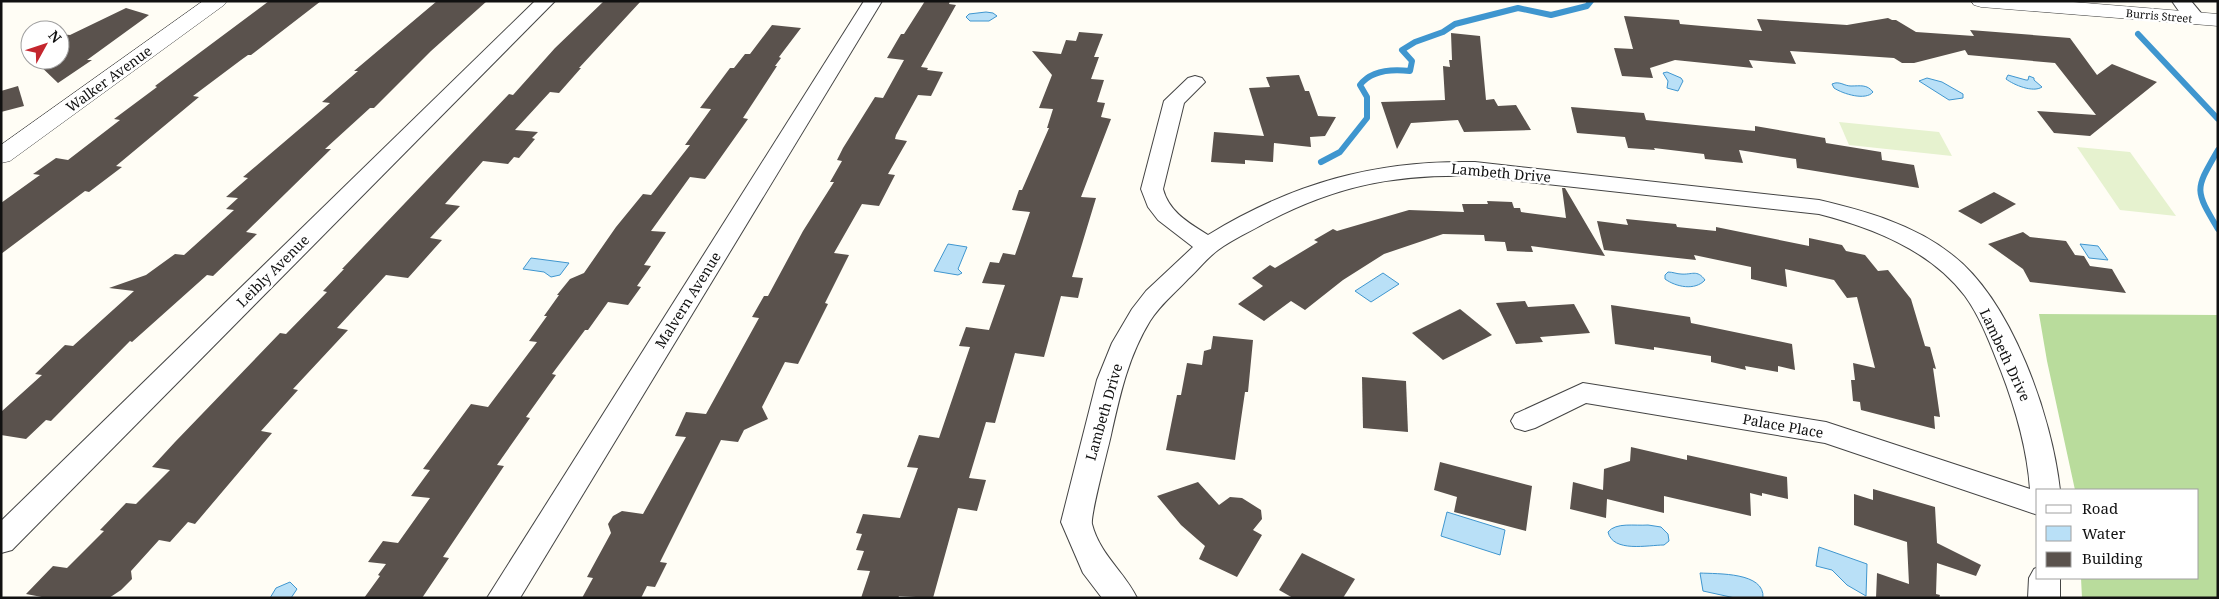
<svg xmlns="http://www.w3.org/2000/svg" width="2219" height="599" font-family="'Noto Serif',serif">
	<rect width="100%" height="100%" fill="#fffdf5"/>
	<polygon fill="#b9dc9c" points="2039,314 2218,315 2218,598 2082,598 2081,578 2198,578 2198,490 2075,490 2047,361"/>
	<g fill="#e6f2cf">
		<polygon points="1839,122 1939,132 1952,156 1849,145"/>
		<polygon points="2077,147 2130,152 2176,216 2120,210"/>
	</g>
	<g fill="#b9e0f7" stroke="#3f96cf">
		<polygon points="986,12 993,13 997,16 989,21 970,21 966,17 969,14"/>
		<polygon points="1667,72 1681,78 1683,81 1678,91 1667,88 1668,81 1663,73"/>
		<path d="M 2008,75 L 2026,80 L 2028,80 L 2029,76 L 2034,78 L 2034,80 L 2042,87 C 2033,93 2014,85 2006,79 Z"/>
		<polygon points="1927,78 1942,82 1963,94 1963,98 1949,100 1919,81"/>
		<path d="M 1835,83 C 1841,82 1845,86 1851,86 C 1860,86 1867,84 1873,92 C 1866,101 1843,94 1834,88 L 1832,84 Z"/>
		<polygon points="948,244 967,247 958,269 962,273 958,275 934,271"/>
		<polygon points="2080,244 2098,246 2108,260 2089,258"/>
		<polygon points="531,258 569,263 560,275 551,277 544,272 523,269"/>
		<path d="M 1668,272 C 1673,272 1677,274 1681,274 C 1692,275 1697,269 1705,280 C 1695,291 1676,287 1665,279 L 1665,275 Z"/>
		<polygon points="1383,273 1399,284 1371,302 1355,291"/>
		<polygon points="1447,512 1505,530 1500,555 1441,536"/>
		<path d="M 1648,525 L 1661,527 L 1668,534 L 1669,541 L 1664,545 C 1648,545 1613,553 1608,532 C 1616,522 1635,526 1648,525 Z"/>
		<polygon points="1819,547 1867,564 1866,596 1847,585 1832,570 1816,566"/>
		<path d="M 1700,573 C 1718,574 1765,572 1763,598 L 1735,598 L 1703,591 Z"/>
		<polygon points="290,582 297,589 291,598 270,598 276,588"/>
	</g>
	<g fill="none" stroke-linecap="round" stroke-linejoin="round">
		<g stroke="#3f96cf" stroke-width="6">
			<polyline points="2138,34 2218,119"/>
			<path d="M 2218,150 C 2195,190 2194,189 2218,229"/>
			<path d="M 1321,162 L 1340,152 L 1367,118 L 1367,97 L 1360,85 C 1372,69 1393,69 1410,71 L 1412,61 L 1402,50 L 1415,42 L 1443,32 L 1455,24 L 1518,8 L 1551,15 L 1587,6 L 1591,1"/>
		</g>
	</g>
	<g fill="#5a524d">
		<polygon points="269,1 321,1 251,55 248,55 241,60 193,96 199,97 116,166 122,167 89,192 85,191 1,254 1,203 40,175 33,174 56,158 68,160 120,120 114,119 157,87 155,86"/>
		<polygon points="437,1 487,1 431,51 374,108 370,108 325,149 331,149 246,232 257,234 213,276 207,275 132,342 130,341 51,421 46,420 26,439 1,435 1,412 42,375 35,374 65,345 73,346 134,291 109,288 146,275 175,254 184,255 234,210 226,209 238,198 226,197 248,178 243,177 330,103 322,102 358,71 354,71"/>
		<polygon points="604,1 641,1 579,68 581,68 559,93 550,92 515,130 538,132 532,138 535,139 519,158 514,157 508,164 483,161 445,204 460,206 430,238 442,240 408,278 386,275 337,328 348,330 293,389 298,390 261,431 272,433 195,524 188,522 170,542 159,540 131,571 132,579 121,590 109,598 47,598 26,594 53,566 67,568 104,531 100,530 126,503 136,504 170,470 152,467 175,442 280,333 286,334 327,292 323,291 344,269 342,269 509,94 513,95 555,48"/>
		<polygon points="925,1 950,1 949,4 956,5 921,67 928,68 927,70 943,72 931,96 918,95 896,135 895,139 907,141 888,174 895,175 879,206 862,204 834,253 849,255 825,303 828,304 798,364 785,362 762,407 768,419 744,430 738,442 721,440 660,562 667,563 655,587 647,586 641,598 582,598 593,578 587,577 611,533 608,524 613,516 622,511 643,514 686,437 675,436 686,412 706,414 759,318 752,317 764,296 768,296 803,231 834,182 830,182 842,161 837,160 843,148 875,97 883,98 904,60 887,58 901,34 904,34"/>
		<polygon points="126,8 149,15 87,60 92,60 58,83 34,60 60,60 60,34 70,35"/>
		<polygon points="1624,16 1679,20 1680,24 1702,26 1762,31 1757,19 1847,25 1888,18 1892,20 1896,20 1916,32 1974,36 1970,30 2070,38 2097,75 2112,64 2157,82 2090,136 2054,133 2037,111 2096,115 2055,63 1968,55 1965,50 1914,63 1902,63 1894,58 1790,51 1796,64 1749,60 1753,68 1675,60 1650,68 1653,78 1622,76 1614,48 1633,49"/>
		<polygon points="772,25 801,28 779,57 781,58 775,66 777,66 743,118 748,119 709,174 705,179 690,177 651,231 666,232 644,265 651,266 637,286 641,287 628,305 608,302 588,330 585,330 552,374 556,375 526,417 530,418 497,465 504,466 443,557 449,558 422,598 364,598 380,576 378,575 386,564 368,562 383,541 398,543 430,498 411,496 430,470 423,469 471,404 488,407 537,342 529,341 547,316 544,316 559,295 557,295 570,279 584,273 616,227 643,194 651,195 690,145 685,145 711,109 700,108 730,68 734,68 745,54 750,54"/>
		<polygon points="1079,32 1103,34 1094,57 1099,57 1091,79 1104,80 1097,102 1105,103 1101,117 1111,119 1081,197 1096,198 1072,277 1083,278 1078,298 1061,296 1044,357 1015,353 995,423 986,422 969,478 986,480 977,511 958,508 933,598 899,596 898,598 861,598 870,571 857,570 864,551 856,550 862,534 856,533 863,514 900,518 918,468 907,467 919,435 939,438 970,347 959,346 966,327 989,330 1005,285 982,283 990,262 999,263 1003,253 1015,255 1030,212 1012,210 1019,190 1022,190 1049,128 1047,128 1053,109 1039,108 1052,75 1032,51 1061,54 1066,40 1076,41"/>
		<polygon points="1451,33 1480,36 1486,100 1494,99 1498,106 1516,105 1531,130 1464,132 1458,120 1411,123 1397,149 1381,102 1445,100 1443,66 1450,67 1449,60 1452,60"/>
		<polygon points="1299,75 1305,91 1309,91 1318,116 1336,117 1325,136 1310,137 1311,147 1274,143 1273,162 1245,160 1245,164 1211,162 1214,132 1264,136 1249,88 1270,87 1266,77"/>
		<polygon points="18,86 24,106 1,112 1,91"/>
		<polygon points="1571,107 1644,113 1646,120 1755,131 1755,126 1825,138 1826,143 1881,152 1882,160 1914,165 1919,188 1797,168 1796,159 1739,150 1743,163 1705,159 1704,154 1654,148 1655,150 1628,148 1625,137 1577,133"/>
		<polygon points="1562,188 1565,188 1605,256 1531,246 1533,252 1507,251 1505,242 1485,241 1484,235 1443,234 1384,254 1343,280 1305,310 1291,301 1264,321 1238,304 1263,286 1252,278 1270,265 1275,268 1318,242 1314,240 1333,229 1337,231 1409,210 1464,212 1462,204 1488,204 1487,201 1512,202 1514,208 1520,208 1521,212 1566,218"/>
		<polygon points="1994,192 2016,204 1981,224 1958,211"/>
		<polygon points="1626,219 1676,224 1677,227 1716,231 1716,227 1809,246 1809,238 1842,245 1846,251 1865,255 1878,271 1888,270 1911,299 1925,346 1930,347 1936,369 1933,368 1940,417 1934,416 1935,429 1861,410 1860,402 1853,401 1851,380 1855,380 1853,363 1875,368 1857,297 1847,298 1834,280 1785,269 1787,287 1751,279 1751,267 1694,255 1696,260 1604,250 1597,221 1628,225"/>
		<polygon points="2023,232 2030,237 2066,241 2075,255 2084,256 2090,266 2112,269 2126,293 2030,282 2023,269 1988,244"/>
		<polygon points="1525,301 1528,307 1574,304 1590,333 1540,337 1543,342 1516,344 1496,303"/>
		<polygon points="1611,305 1690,317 1691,323 1792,344 1795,370 1778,366 1778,372 1745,366 1746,370 1711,362 1711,356 1654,347 1654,350 1615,344"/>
		<polygon points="1460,309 1492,335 1443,360 1412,333"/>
		<polygon points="1213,336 1253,340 1248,392 1245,392 1235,460 1166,450 1177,395 1181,395 1187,363 1202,365 1204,351 1211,349"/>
		<polygon points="1362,377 1406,381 1408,432 1363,428"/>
		<polygon points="1631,447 1687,460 1687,455 1787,477 1788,499 1762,493 1762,496 1750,493 1751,516 1664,496 1664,513 1607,499 1606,518 1570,509 1573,482 1603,490 1604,469 1630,461"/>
		<polygon points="1440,462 1532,486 1526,531 1454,512 1457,497 1434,490"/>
		<polygon points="1198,482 1219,505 1230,497 1242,498 1261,510 1262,519 1253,530 1262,535 1237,577 1199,559 1205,546 1181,525 1157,496"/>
		<polygon points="1873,489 1935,507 1937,543 1981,565 1976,576 1937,563 1936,594 1940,595 1939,598 1876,598 1877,573 1909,584 1907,542 1854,525 1854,494 1873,500"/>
		<polygon points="1302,553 1355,579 1343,598 1293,598 1279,590"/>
	</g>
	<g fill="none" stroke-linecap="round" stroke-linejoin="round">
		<defs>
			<g id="minor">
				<polygon points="535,1 555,1 12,550 1,553 1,521"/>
				<polygon points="864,1 882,1 520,598 487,598"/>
				<path d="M 2172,1 L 2191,1 L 2206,19 L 2204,23 C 2189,27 2180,13 2172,1 Z"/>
				<path d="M 1195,76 L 1202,78 L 1205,82 L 1184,103 L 1163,189 C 1169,212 1189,223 1208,235 C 1293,183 1375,160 1475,162 L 1819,200 C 1865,211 1913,224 1951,254 C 2012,300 2052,417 2060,490 L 2038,490 L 2038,515 L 1825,443 L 1586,403 L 1535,428 L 1525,431 L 1515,428 L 1511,421 L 1515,414 L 1583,383 L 1826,422 L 2030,489 C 2027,448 2016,410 2001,371 C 1991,346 1981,318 1965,296 C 1930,250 1873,228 1819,214 L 1475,176 C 1396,174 1338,185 1267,222 C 1251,231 1233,239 1218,250 C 1207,258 1198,270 1188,279 C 1175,293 1160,305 1150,321 C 1128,357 1120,395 1111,435 C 1108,449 1090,516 1092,524 C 1100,555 1124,571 1137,598 L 1102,598 L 1083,573 L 1061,522 L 1097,380 L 1112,343 L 1132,309 L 1146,291 L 1193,247 L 1158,220 L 1148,207 L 1141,189 L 1164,101 L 1188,78 Z"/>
				<polygon points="2038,567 2038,578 2060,578 2060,598 2028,598 2029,578 2034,569"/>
			</g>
			<g id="tertiary">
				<polygon points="203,1 227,1 224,5 10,161 1,163 1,145"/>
				<polygon points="1971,1 2061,1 2218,14 2218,26 1981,7 1974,5"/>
			</g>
		</defs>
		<use href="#minor" stroke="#444" stroke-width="2"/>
		<use href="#tertiary" stroke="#444" stroke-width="1"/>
		<use href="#minor" fill="#fff" fill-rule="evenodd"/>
		<use href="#tertiary" fill="#fff" fill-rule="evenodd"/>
	</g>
	<g text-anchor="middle" stroke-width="5" stroke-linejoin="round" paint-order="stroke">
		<g font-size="11" fill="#111" stroke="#fff">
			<text transform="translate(2159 16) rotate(5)" y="4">Burris Street</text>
		</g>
		<g font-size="14" fill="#111" stroke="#fff">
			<text transform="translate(109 79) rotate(-36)" y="5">Walker Avenue</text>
			<text transform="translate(1501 173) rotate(5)" y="5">Lambeth Drive</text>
			<text transform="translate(273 271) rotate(-45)" y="5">Leibly Avenue</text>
			<text transform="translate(688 300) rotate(-58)" y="5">Malvern Avenue</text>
			<text transform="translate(2005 355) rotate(65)" y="5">Lambeth Drive</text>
			<text transform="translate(1104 412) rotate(-74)" y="5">Lambeth Drive</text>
			<text transform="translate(1783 426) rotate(10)" y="5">Palace Place</text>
		</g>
	</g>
	<rect width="2219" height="599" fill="none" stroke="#111111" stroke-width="5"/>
	<rect x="2036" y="489" width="162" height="90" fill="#ffffff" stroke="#a0a0a0"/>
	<rect x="2046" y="505" width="25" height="8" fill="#ffffff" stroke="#a0a0a0"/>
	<text x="2082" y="514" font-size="15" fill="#111111">Road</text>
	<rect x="2046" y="526" width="25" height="15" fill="#b9e0f7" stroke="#a0a0a0"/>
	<text x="2082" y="539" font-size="15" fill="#111111">Water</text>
	<rect x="2046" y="552" width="25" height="15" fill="#5a524d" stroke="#a0a0a0"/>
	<text x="2082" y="564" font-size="15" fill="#111111">Building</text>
	<g transform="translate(45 45) rotate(50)"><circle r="24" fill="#ffffff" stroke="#a0a0a0"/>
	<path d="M0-4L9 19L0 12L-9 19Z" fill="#c4262e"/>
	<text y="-8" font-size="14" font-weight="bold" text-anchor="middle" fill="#111111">N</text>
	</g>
</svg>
